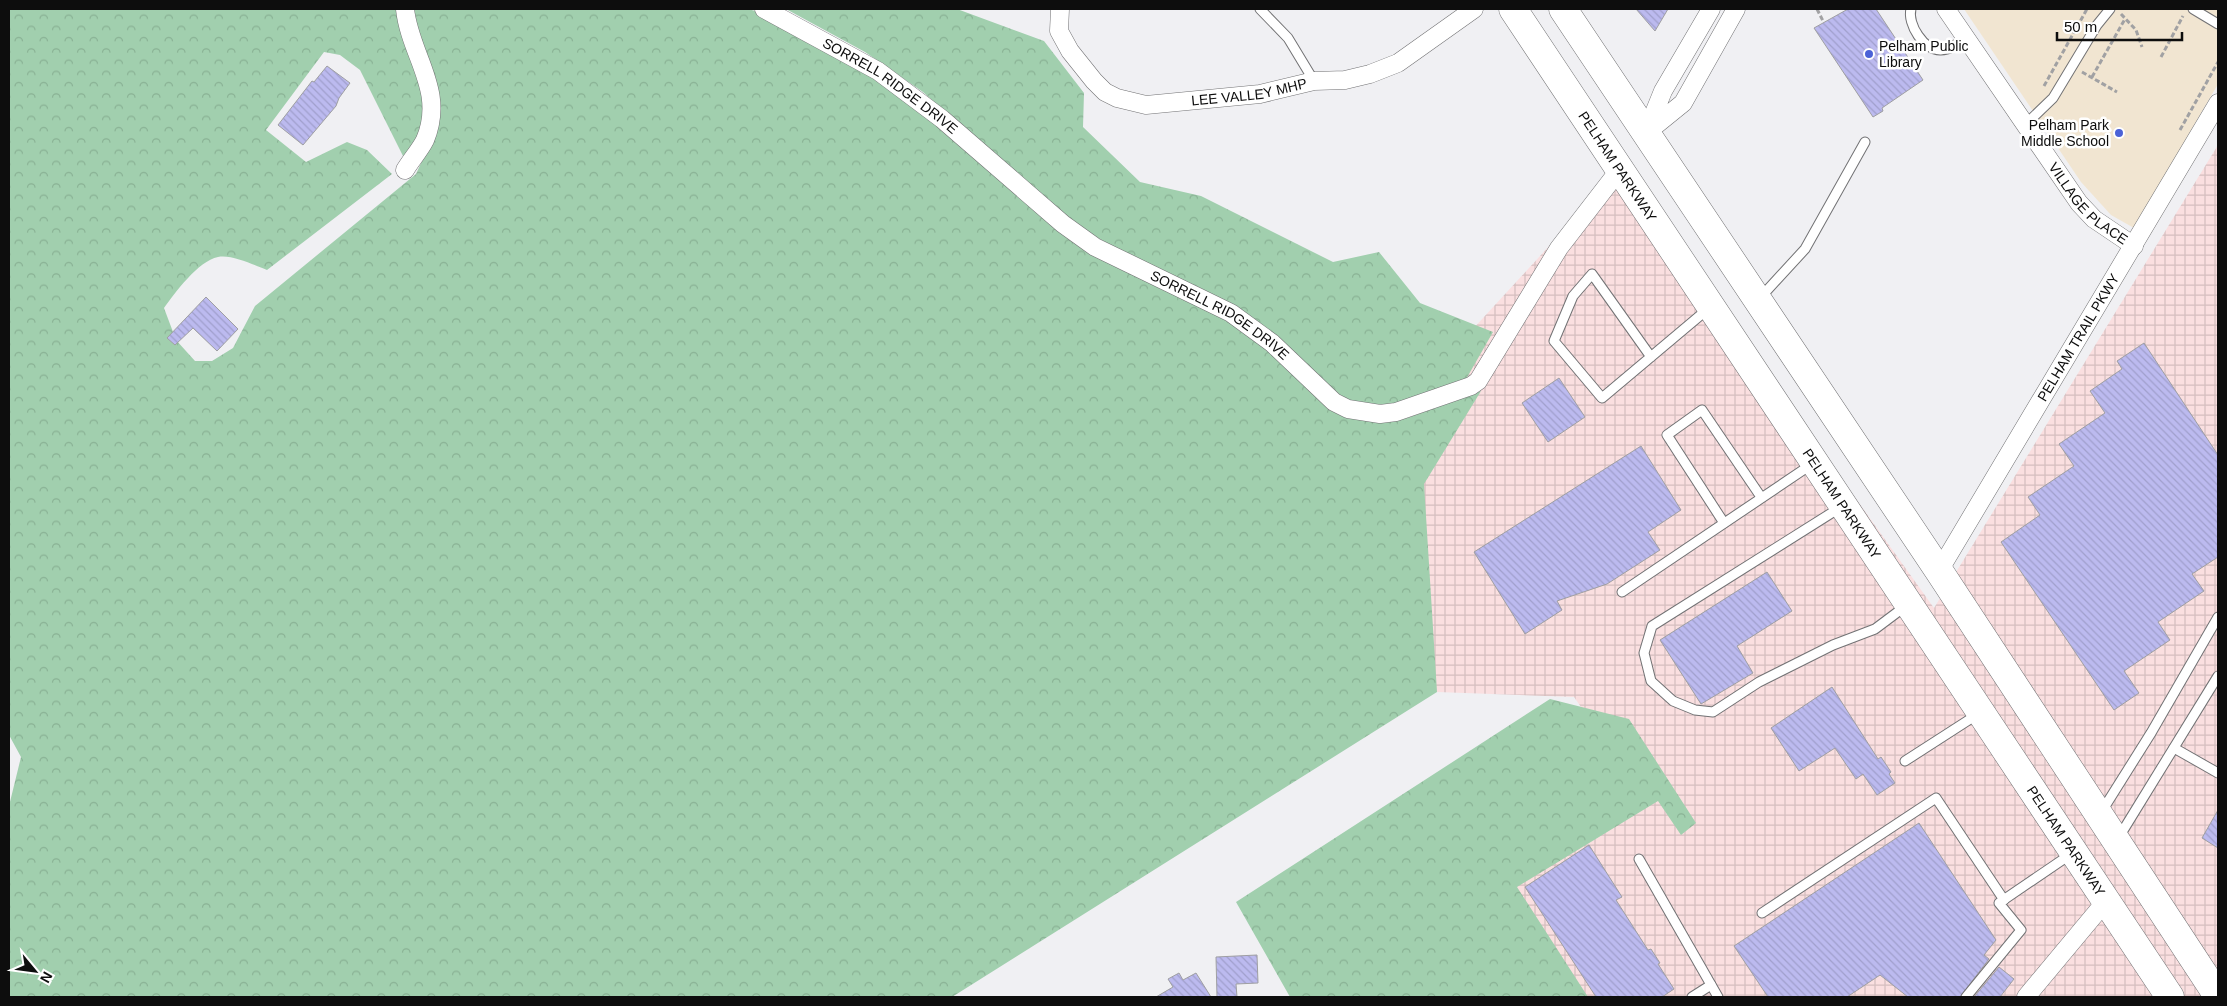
<svg xmlns="http://www.w3.org/2000/svg" width="2227" height="1006" font-family="Arial,sans-serif">
	<defs>
		<pattern id="industrial-grid" width="8" height="8" patternUnits="userSpaceOnUse" patternTransform="scale(1.25)"><rect width="8" height="8" fill="#fadfe0"/><path d="M0 4h8M4 0v8" fill="none" stroke="#d5bebf"/></pattern>
		<pattern id="forest-crowns" width="20" height="18" patternUnits="userSpaceOnUse" patternTransform="scale(1.25)"><rect width="20" height="18" fill="#a1cfae"/><path d="M2 6a3 3 0 1 1 6 0M12 15a3 3 0 1 1 6 0" fill="none" stroke="#89b194"/></pattern>
		<pattern id="building-back-hatch" width="6" height="6" patternUnits="userSpaceOnUse" patternTransform="scale(1.25)"><rect width="6" height="6" fill="#bcbaef"/><path d="M-1 5l2 2M0 0l6 6M5-1l2 2" fill="none" stroke="#a09fcc"/></pattern>
	</defs>
	<rect width="100%" height="100%" fill="#f0f0f3"/>
	<polygon fill="url(#industrial-grid)" points="2218,145 2218,997 1562,997 1493,888 1638,789 1574,697 1437,692 1346,467 1620,169 1934,608"/>
	<polygon fill="#f1e5d1" points="1964,9 2218,9 2218,84 2134,228 2111,215 2081,182"/>
	<g fill="url(#forest-crowns)">
		<path d="M 9,9 L 398,9 L 424,88 L 426,113 L 415,147 L 403,156 L 360,70 L 340,55 L 324,52 L 266,130 L 306,162 L 347,142 L 367,150 L 392,174 L 267,270 C 254,265 231,254 218,257 C 198,261 175,293 164,308 L 176,340 L 195,361 L 212,361 L 233,348 L 255,306 L 416,174 L 432,139 L 440,110 L 435,76 L 416,33 L 411,9 L 748,9 L 759,12 L 858,66 L 911,102 L 1056,229 L 1239,324 L 1271,352 L 1315,396 L 1349,417 L 1374,422 L 1407,418 L 1481,391 L 1424,484 L 1437,692 L 952,997 L 9,997 L 9,806 L 21,757 L 9,735 Z"/>
		<polygon points="786,9 957,9 1044,41 1084,93 1083,127 1140,182 1201,196 1333,262 1379,252 1420,303 1493,332 1465,381 1382,409 1354,405 1323,385 1281,343 1065,219 923,92 865,52"/>
		<polygon points="1550,699 1629,719 1696,823 1681,835 1658,801 1517,887 1588,997 1290,997 1236,902"/>
	</g>
	<g fill="url(#building-back-hatch)" stroke="#9f9fa2">
		<polygon points="1636,9 1668,9 1655,31"/>
		<polygon points="1848,9 1876,9 1923,80 1882,108 1883,111 1873,117 1814,28"/>
		<polygon points="327,66 350,83 339,98 336,106 303,145 278,125 312,81 314,82"/>
		<polygon points="206,297 238,329 217,351 193,328 175,345 167,338"/>
		<polygon points="2144,343 2218,455 2218,557 2192,574 2204,591 2158,622 2170,640 2124,671 2139,693 2114,710 2001,542 2040,515 2028,497 2074,466 2059,444 2105,413 2090,391 2122,369 2117,361"/>
		<polygon points="1559,378 1585,417 1548,442 1522,403"/>
		<polygon points="1641,446 1681,510 1648,532 1660,550 1607,584 1557,601 1562,610 1525,634 1474,552"/>
		<polygon points="1767,572 1792,611 1737,646 1753,673 1701,704 1660,640"/>
		<polygon points="1832,687 1878,759 1881,757 1891,772 1889,774 1895,783 1877,795 1863,774 1856,779 1835,748 1799,771 1771,728"/>
		<polygon points="2218,810 2218,848 2202,838"/>
		<polygon points="1919,823 1996,940 1984,955 1989,959 1960,997 1908,997 1880,975 1847,997 1768,997 1734,946"/>
		<polygon points="1589,845 1622,897 1616,900 1648,950 1651,949 1660,963 1658,964 1674,989 1662,997 1596,997 1525,887"/>
		<polygon points="1257,955 1258,983 1236,984 1237,997 1217,997 1216,957"/>
		<polygon points="1999,967 2014,979 2000,997 1974,997"/>
		<polygon points="1179,973 1183,980 1196,973 1211,997 1156,997 1173,987 1168,979"/>
	</g>
	<g fill="none" stroke-linecap="round" stroke-linejoin="round">
		<defs>
			<g id="lane">
				<polyline points="1260,9 1288,38 1314,81"/>
				<path d="M 1911,9 C 1907,24 1924,51 1941,50 C 1951,50 1958,43 1966,37"/>
				<polyline points="2193,9 2218,24"/>
				<polyline points="2025,125 2053,98 2097,25 2110,9"/>
				<polyline points="1760,298 1805,249 1865,142"/>
				<polyline points="1651,357 1592,274 1573,296 1554,341 1602,398 1709,308"/>
				<polyline points="1841,507 1652,626 1644,653 1651,681 1673,701 1695,710 1713,712 1759,682 1833,645 1875,629 1907,605"/>
				<polyline points="1724,523 1667,435 1702,410 1761,497"/>
				<polyline points="1622,592 1812,464"/>
				<polyline points="2174,748 2218,773"/>
				<polyline points="1905,761 1978,714"/>
				<polyline points="2102,811 2151,733 2218,617"/>
				<polyline points="2119,837 2218,676"/>
				<polyline points="1639,859 1718,997"/>
				<polyline points="1762,913 1936,798 2004,900"/>
				<polyline points="1692,997 1711,985"/>
				<polyline points="1966,997 2021,930 1999,903 2071,854"/>
			</g>
			<g id="street">
				<path d="M 405,9 C 410,56 446,90 425,140 C 420,150 411,160 405,170"/>
				<path id="s1" d="M 764,9 L 878,71 L 942,119 L 1063,224 L 1095,247 L 1231,313 L 1272,343 L 1334,402 L 1348,409 L 1380,414 L 1396,412 L 1471,386 L 1478,381 L 1559,248 L 1620,169"/>
				<path id="s2" d="M 1060,9 L 1059,31 L 1070,51 L 1094,81 L 1105,92 L 1117,98 L 1146,105 L 1260,94 L 1314,81 L 1345,80 L 1370,74 L 1398,63 L 1474,9"/>
				<polyline points="1711,9 1663,91 1646,133 1683,103 1736,9"/>
				<path id="s3" d="M 1946,9 L 2079,203 L 2094,219 L 2134,246"/>
				<path id="s4" d="M 1939,571 L 2218,103"/>
				<polyline points="2026,997 2106,901"/>
			</g>
			<g id="primary">
				<path id="s5" d="M 1513,9 L 2170,997"/>
				<polyline points="1563,9 1939,571 2218,996"/>
			</g>
		</defs>
		<use href="#lane" stroke="#727274" stroke-width="11"/>
		<use href="#street" stroke="#727274" stroke-width="19"/>
		<use href="#primary" stroke="#727274" stroke-width="29"/>
		<g stroke="#a1a1a3" stroke-width="3" stroke-dasharray="5 2.5" stroke-linecap="butt">
			<polyline points="1817,9 1823,21"/>
			<polyline points="2121,14 2136,30 2142,47"/>
			<polyline points="2161,57 2183,16"/>
			<polyline points="2082,72 2117,92"/>
			<polyline points="2092,77 2125,19"/>
			<polyline points="2044,86 2087,9"/>
			<polyline points="2180,130 2218,62"/>
		</g>
		<use href="#lane" stroke="#fff" stroke-width="9"/>
		<use href="#street" stroke="#fff" stroke-width="18"/>
		<use href="#primary" stroke="#fff" stroke-width="28"/>
	</g>
	<g fill="#4b62d7" stroke="#fff" stroke-width="2">
		<circle cx="1869" cy="54" r="5"/>
		<circle cx="2119" cy="133" r="5"/>
	</g>
	<g text-anchor="middle" stroke-width="5" stroke-linejoin="round" paint-order="stroke">
		<g font-size="14" fill="#0d0d0d" stroke="#fff" text-anchor="start">
			<text x="1879" y="51">Pelham Public<tspan x="1879" dy="16">Library</tspan></text>
			<text x="2109" y="130" text-anchor="end">Pelham Park<tspan x="2109" dy="16">Middle School</tspan></text>
		</g>
		<g font-size="14" fill="#0d0d0d" stroke="#fff">
			<text dy="5" stroke="none"><textPath href="#s1" startOffset="148">SORRELL RIDGE DRIVE</textPath></text>
			<text dy="5" stroke="none"><textPath href="#s2" startOffset="246">LEE VALLEY MHP</textPath></text>
			<text dy="5" stroke="none"><textPath href="#s5" startOffset="189">PELHAM PARKWAY</textPath></text>
			<text dy="5" stroke="none"><textPath href="#s3" startOffset="242">VILLAGE PLACE</textPath></text>
			<text dy="5" stroke="none"><textPath href="#s1" startOffset="552">SORRELL RIDGE DRIVE</textPath></text>
			<text dy="5" stroke="none"><textPath href="#s4" startOffset="272">PELHAM TRAIL PKWY</textPath></text>
			<text dy="5" stroke="none"><textPath href="#s5" startOffset="594">PELHAM PARKWAY</textPath></text>
			<text dy="5" stroke="none"><textPath href="#s5" startOffset="999">PELHAM PARKWAY</textPath></text>
		</g>
	</g>
	<rect width="2227" height="1006" fill="none" stroke="#0d0d0d" stroke-width="20"/>
	<g transform="translate(35 971) rotate(119)" stroke="#ffffff" stroke-width="4" paint-order="stroke">
	<path d="M0-4L9 19L0 12L-9 19Z" fill="#0d0d0d"/>
	<text y="-8" font-size="14" font-weight="bold" text-anchor="middle" fill="#0d0d0d">N</text>
	</g>
	<path d="M2057 32v8h125v-8" fill="none" stroke="#0d0d0d" stroke-width="2.5"/>
	<text x="2064" y="32" font-size="15" fill="#0d0d0d" stroke="#ffffff" stroke-width="4" paint-order="stroke">50 m</text>
</svg>
